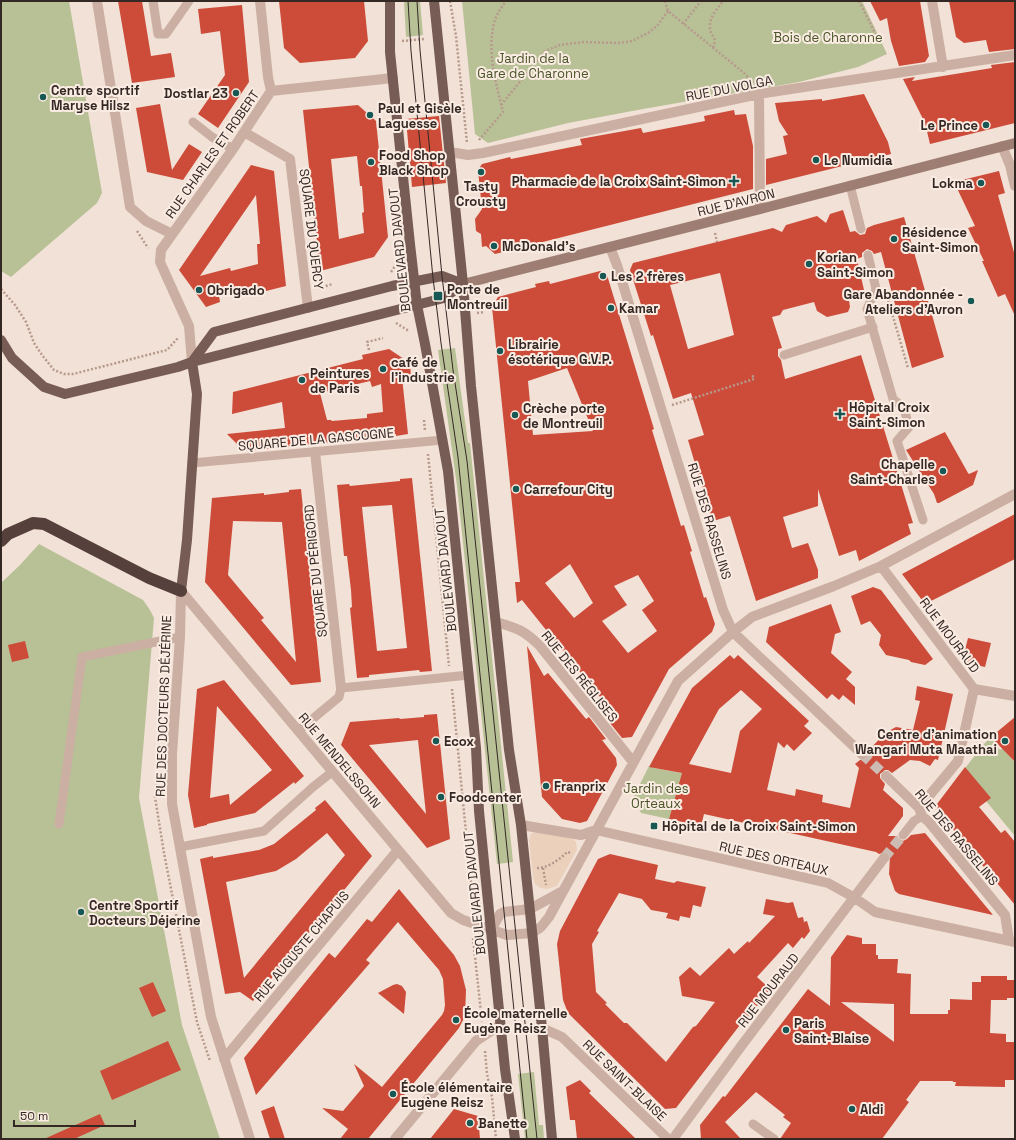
<svg xmlns="http://www.w3.org/2000/svg" width="1016" height="1140" viewBox="0 0 1016 1140" font-family="'Space Grotesk',sans-serif">
	<style>
		.green { fill: #b8c196 }
		.plaza { fill: #ebd1bc }
		.building { fill: #cd4b39; fill-rule: evenodd }
		.lines { fill: none; stroke-linecap: round; stroke-linejoin: round }
		.street-tunnel { stroke: #ccbcb3; stroke-width: 10; stroke-dasharray: 10 5; stroke-linecap: butt }
		.path { stroke: #b6998c; stroke-width: 2.5; stroke-dasharray: 2 2; stroke-linecap: butt }
		.lane { stroke: #caafa2; stroke-width: 9 }
		.street { stroke: #caafa2; stroke-width: 10 }
		.secondary { stroke: #9e7e73; stroke-width: 10 }
		.primary { stroke: #775c55; stroke-width: 10 }
		.highway { stroke: #56403b; stroke-width: 12 }
		.tram { stroke: #342825; stroke-width: 1 }
		.poi-dot { fill: #185854; stroke: #faece2; stroke-width: 1.5 }
		.labels { text-anchor: middle; stroke-width: 4; stroke-linejoin: round; paint-order: stroke }
		.park-label { font-size: 13px; fill: #495427; stroke: #faece2 }
		.street-label { font-size: 13px; fill: #342825; stroke: #faece2 }
		.poi-label { font-size: 13px; font-weight: bold; fill: #342825; stroke: #faece2; text-anchor: start }
	</style>
	<rect width="100%" height="100%" fill="#f2e1d6"/>
	<path class="green" d="M1,1h68l33,192 -5,10 -86,74 -10,-6z
		M404,1h16l3,34 -17,2z
		M462,1h400l25,53 -29,13 -59,15 -156,27 -75,14 -80,20 -13,-9z
		M455,348l13,95h2l43,419 -16,2 -40,-378 -19,-136z
		M39,544l104,56 7,10 4,8 -15,180 43,227 38,114h-219v-556l19,-18z
		M991,737l4,3 -2,2 7,8 3,-2 12,15v73l-53,-64 22,-28z
		M649,766l6,2 31,6 -10,20 -7,25 -28,-6 -7,-17z
		M534,1072l5,53h4l1,14h-19l-7,-65z"/>
	<path class="plaza" d="M551,831l22,8 3,3 1,8 -20,36 -10,3 -7,-1 -5,-4 -2,-7 -4,-37 2,-6 3,-2z"/>
	<path class="building" d="M118,1h24l9,55 20,-3 4,24 -43,6z
		M279,1h85l4,40 -13,17 -55,5 -16,-15z
		M870,1h50l9,55 -4,6 -26,4 -8,-25 -4,-23 -7,3z
		M949,1h66v48l-26,3 -3,-12 -22,3 -8,-6z
		M242,5l7,77 -31,46 -20,-14 27,-39 -5,-44 -19,3 -3,-25z
		M1015,62v61l-85,21 -5,-21 -22,-44 12,-2 -3,4 80,-13 -1,-3z
		M864,94l24,48 3,12 -125,31v-26l21,-5 -4,-18 5,-1 -9,-14 -4,-18 47,-4v2z
		M160,104l12,66 17,-26 13,8 -19,28 -36,-8 -11,-64z
		M358,105l18,16 12,116 -14,20 -54,14 -17,-161zM357,156l3,30h2l2,26 -2,1 2,20 -25,6 -8,-80z
		M734,110l1,5 11,-1 7,32v43l-258,65 -9,-8 -4,1 -1,-13 -5,-3 -1,-12 7,-10 -4,-39 4,-6 28,-7 1,2 71,-14 -2,-6 61,-11 2,5 62,-12 -1,-5z
		M439,116l7,67 -34,4 -6,-68z
		M251,165l23,6 12,115 -28,7 -2,-6 -37,9 1,6 -14,5 -27,-37zM256,195l4,49h-3l1,20 -27,7 -1,-3 -30,8z
		M999,171l6,22 -7,2 17,61v60l-10,-22 -7,3 -16,-36h2l-16,-33 7,-2 -21,-44z
		M843,210l7,22 5,-1 5,4 5,-1 2,-6 7,-3 30,-8 40,140 -32,11 -31,-116 -7,2 -2,-3 -5,-2 -5,4v4l-5,2 7,31 -16,4 2,13 -2,5 -21,5 -10,-6 -3,-9 -31,8 -3,5 -8,2 10,31 -4,1v7l3,4 4,19 76,-24 52,168 -5,1 3,10 -52,27 -3,-11 -17,6 -21,-67v17l-35,11 9,31 16,-5 10,27v8l-62,23 -26,-85 -17,5 -14,-44 -11,-37 16,-5 -13,-42 -18,6 -20,-64 -2,1 -21,-66 3,-7 140,-35 9,4 4,-7 31,-9 9,7 4,-9zM720,273l14,62 -46,14 -18,-64z
		M600,271l7,4 47,154 -2,1 29,96 3,-1 8,26 -2,1 14,46 2,-1 9,27 -3,8 -43,37 -37,68 -10,1 -24,-30 6,-6 -82,-102 -5,3 -2,-21h5l-28,-275 6,-10 38,-10 -1,-3 14,-3 1,3zM567,368l26,63 -60,4 -5,-54zM570,564l23,39 -19,15 -29,-35zM638,575l16,26 -12,9 15,21 -29,22 -26,-32 25,-16 -13,-19z
		M389,349l21,14 1,14h-9l6,57 -12,2v-2l-25,2v2l-127,13 -17,-17 58,-6 -3,-26 -50,12 1,-22 130,-33 -1,-4zM370,381l2,6 9,-3 2,28 -16,2v4l-35,3 -1,-1h-4l-7,-27z
		M945,432l23,41 1,1 9,-4 -5,15 -34,18h-2l-3,-9 -28,-44z
		M412,478l20,193 -12,1 -1,-2 -50,5v2l-12,1 -7,-70 2,-1 -1,-17 -4,-34h-3l-7,-71 12,-1 1,2 50,-5v-2zM392,505l15,143 -30,3 -15,-144z
		M301,489l20,193 -30,3 -86,-103 7,-84 52,-5v2l25,-3v-2zM233,521l49,1 14,140 -35,-42 3,-2 -36,-43z
		M1015,514v45l-90,45 -23,-30z
		M873,587l8,3 52,69 -8,6 -14,-3 -2,-2 -23,-5 -7,-10 2,-10 -11,-14 -9,4 -10,-29z
		M831,604l10,28 -6,2 -4,19 21,19 -6,7 9,8v18l-12,-10 -4,5 -7,-6 -5,5 -61,-57 3,-15z
		M968,638l23,5 -6,24 -23,-5z
		M25,641l4,17 -17,4 -4,-17z
		M527,646l17,30 4,-3 38,46 3,-2 17,22 -4,1 14,18 1,7 -30,56 -7,2 -18,-4 -20,-22z
		M730,655l4,4 4,-4 71,66 -5,5 8,7 -18,18 -7,-7 -3,4 -6,-6 -11,48 28,6 1,-7 27,6 -1,7 28,6 9,-40 -4,-4 5,-4h3l4,-2 1,-5 -2,-4 2,-2 2,2 15,-16 11,-6 17,3 7,-29 -5,-1 2,-14 36,8 -15,66 -3,-1 -5,7 -10,-5 -10,-1 -18,13 -4,-3h-3l-5,4v4l5,6 -2,6 20,18v8l-15,20h9l2,3 4,2 4,-2 4,-4 14,-2 68,82 -94,-21 -4,-3 -6,-17 1,-18 -5,-4 -6,2 -3,-2 -172,-38 -3,12 -32,-7 13,-46 -33,-6 43,-79zM741,690l21,19 -22,22 -9,42 -42,-9 30,-55z
		M224,680l80,96 -9,8 -1,-2 -39,31 -48,11v1l-13,3 -6,-33 9,-106zM217,706l55,64 -42,35 -1,-11 -19,4z
		M437,714l13,125 -23,9 -86,-103 9,-23 49,-4 1,1 24,-2v-2zM418,740l8,74 -57,-69z
		M1015,717v45l-24,-25z
		M965,767l26,31 -12,9 22,26 4,-3 10,12v63l-78,-95v-6z
		M325,800l47,56 -119,145 -13,-9 -15,2 -25,-135 13,-3v2l46,-8 15,-6 42,-34 -1,-2zM327,833l18,22 -101,123 -18,-96 50,-11 20,-12z
		M610,854l48,11 -3,14 19,4 3,-2 29,6 -5,20 -8,-2 -3,13 -10,-2 -1,5 -13,-3 2,-5 -17,-3 -9,-11 -23,-6 -22,38 2,1 -7,12 4,48 11,11 -2,1 19,19h3l39,39 27,-35 3,-1 19,-24 -33,-6 -3,-19 11,-10 10,9 29,-28 5,6 14,-13 1,2 26,-27 -12,-2 3,-15 22,4 5,-1 5,16 5,-1 1,5 3,-1 3,10 -6,8 -2,-2 -9,11 -5,-5 -31,34 13,12 -25,33 -2,-1 -67,87 -11,1 -97,-96 -5,-13 -6,-56 3,-13 38,-72z
		M399,889l55,66 6,11 6,24 -1,26 -6,12 -91,111h-28l8,-10 -26,-21 21,3 21,-25 -10,-22 28,23 60,-72 2,-4 1,-6 -2,-26 -4,-9 -41,-48 -32,38 4,3 -114,132 -12,-37 85,-105 6,5 32,-39 5,3z
		M847,935l15,3v6h14v11h2v4h20l-1,14 14,1 -1,40h38v-4h2v-11l22,1v-18h9v-6h26v4h8v18h-8v2h-16l-1,33 16,1v8h9v38h-10v7l-50,-1 1,-4h-3v-1h-33l-14,19 3,2 -5,7 -22,30h-102l11,-16 -8,-6 2,-2 -29,-23 -31,30 16,17h-40l-1,-14 23,-29 2,1 83,-108 22,17 1,-49zM841,1002l53,2v38z
		M153,982l13,29 -14,6 -13,-29z
		M397,984l5,2 4,6 -2,22 -26,-21 15,-8z
		M168,1041l13,29 -69,30 -12,-29z
		M580,1080l11,11 -2,2 47,46h-59l-2,-19h-5l-4,-33z
		M274,1106l11,33h-15l-9,-28z
		M454,1109l24,7 2,23h-50z
		M100,1114l5,11 -31,14h-30z"/>
	<g class="lines">
		<path class="street-tunnel" d="M862,754l24,22
			M884,858l19,-23"/>
		<path class="path" d="M450,1l6,35 11,107
			M665,1l3,10 76,62 9,10
			M859,1l17,34
			M683,24l18,-23
			M402,41l23,-2
			M713,48c5,-12 -3,-11 -3,-21 -1,-10 8,-19 13,-26
			M501,105l44,-54 15,-6 23,-3 36,1 13,-2 16,-8 9,-7 11,-15
			M479,140l24,-28c-7,-28 -16,-60 -9,-89 2,-8 7,-15 12,-22
			M137,231l11,17
			M715,233l2,9
			M391,272l8,-12
			M318,288l15,-4
			M1,289l14,16 11,17 8,21 8,12 12,15 10,4h9l94,-24 11,-12
			M887,296l21,72
			M477,313l7,-1
			M396,323l13,8
			M369,350l-2,-8 16,-4
			M672,405l82,-26 -2,-5
			M424,420l1,11
			M428,454l21,212
			M452,689l19,195 1,27
			M158,764l-3,33 9,56 33,169 13,39
			M537,868c11,0 22,-8 30,-16l4,1
			M543,868l3,17
			M473,938l9,84
			M485,1051l2,23 5,23 4,42"/>
		<path class="lane" d="M153,1l5,33h8l23,-33
			M193,122l19,15 21,12
			M850,185l11,44
			M868,255l8,34 -9,20 26,90 11,9 5,19 -12,14 26,79
			M784,355l89,-28
			M192,463l251,-23
			M298,731l41,-34 2,-9 128,-13
			M59,824l23,-167 98,-20
			M903,835l11,-14 8,-5
			M180,847l84,-16 49,-44 19,-15
			M753,1124l21,15"/>
		<path class="street" d="M97,1l33,206 16,14 26,13
			M260,1l8,76 3,14
			M932,1l11,66
			M759,94l1,115
			M244,132l46,27 18,149
			M1002,146l8,19 5,21
			M450,152l18,3 15,-2 276,-59 256,-39
			M610,247l7,18 106,345 10,22 129,122
			M192,362l-3,-36 -29,-64 1,-12 72,-101 38,-58 122,-13
			M315,452l26,236
			M881,566l93,123 -16,72 -39,47
			M181,591l270,322 12,7 44,15 25,-2 9,-6 8,-10 129,-236 55,-49 19,-15 82,-31 47,-20 134,-72
			M181,591l-1,46 -8,117v50l39,213 39,122
			M496,622c21,6 28,8 44,24l93,116
			M974,689l41,7
			M886,776l33,32 3,8 7,6 76,93 4,25
			M521,825l60,10 15,-5 232,53 27,15 20,14 140,30
			M491,930l9,-16 4,-2 26,-3 33,-18
			M542,1028l20,9 106,102
			M224,1059l174,-209
			M395,1139l81,-98 24,-16
			M673,1139l69,-94 142,-187"/>
		<path class="secondary" d="M463,284l305,-77 247,-64"/>
		<path class="primary" d="M390,1v51l20,192 7,61 8,39 23,127 28,277 3,63 6,61 20,197 10,70
			M434,1l29,283 8,102 38,364 12,75 21,203 10,111
			M1,340l11,18 32,29 21,7 113,-27 14,-5 244,-62 8,-2 19,-14
			M192,362l22,-30 178,-46 50,-10 21,8
			M181,591l6,-51 10,-146 -5,-32"/>
		<path class="highway" d="M1,541l7,-7 25,-11 11,1 105,54 32,13"/>
		<path class="tram" d="M408,1l3,50 22,227 8,65 17,114 69,682
			M417,1l3,49 22,226 11,94 14,91 70,678"/>
	</g>
	<g class="poi-dot">
		<circle cx="236" cy="93" r="4"/>
		<circle cx="43" cy="97" r="4"/>
		<circle cx="370" cy="115" r="4"/>
		<circle cx="986" cy="125" r="4"/>
		<circle cx="816" cy="160" r="4"/>
		<circle cx="371" cy="162" r="4"/>
		<circle cx="481" cy="172" r="4"/>
		<path d="M732 175h4v4h4v4h-4v4h-4v-4h-4v-4h4z"/>
		<circle cx="981" cy="183" r="4"/>
		<circle cx="894" cy="239" r="4"/>
		<circle cx="494" cy="246" r="4"/>
		<circle cx="809" cy="264" r="4"/>
		<circle cx="603" cy="276" r="4"/>
		<circle cx="199" cy="290" r="4"/>
		<rect x="433" y="291" width="10" height="10" rx="2"/>
		<circle cx="971" cy="301" r="4"/>
		<circle cx="611" cy="308" r="4"/>
		<circle cx="500" cy="351" r="4"/>
		<circle cx="383" cy="369" r="4"/>
		<circle cx="302" cy="380" r="4"/>
		<path d="M838 408h4v4h4v4h-4v4h-4v-4h-4v-4h4z"/>
		<circle cx="515" cy="415" r="4"/>
		<circle cx="943" cy="471" r="4"/>
		<circle cx="516" cy="489" r="4"/>
		<circle cx="436" cy="741" r="4"/>
		<circle cx="1005" cy="741" r="4"/>
		<circle cx="546" cy="786" r="4"/>
		<circle cx="441" cy="797" r="4"/>
		<rect x="650" y="822" width="8" height="8" rx="2"/>
		<circle cx="81" cy="912" r="4"/>
		<circle cx="456" cy="1020" r="4"/>
		<circle cx="786" cy="1030" r="4"/>
		<circle cx="393" cy="1094" r="4"/>
		<circle cx="852" cy="1109" r="4"/>
		<circle cx="470" cy="1123" r="4"/>
	</g>
	<g class="labels">
		<g class="park-label">
			<text x="828" y="42">Bois de Charonne</text>
			<text x="533" y="63">Jardin de la<tspan x="533" dy="15">Gare de Charonne</tspan></text>
			<text x="656" y="793">Jardin des<tspan x="656" dy="15">Orteaux</tspan></text>
		</g>
		<g class="street-label">
			<text transform="translate(729 88) rotate(-11)" y="5">RUE DU VOLGA</text>
			<text transform="translate(212 154) rotate(-55)" y="5">RUE CHARLES ET ROBERT</text>
			<text transform="translate(736 202) rotate(-14)" y="5">RUE D'AVRON</text>
			<text transform="translate(312 229) rotate(83)" y="5">SQUARE DU QUERCY</text>
			<text transform="translate(399 250) rotate(-96)" y="5">BOULEVARD DAVOUT</text>
			<text transform="translate(316 439) rotate(-5)" y="5">SQUARE DE LA GASCOGNE</text>
			<text transform="translate(710 521) rotate(73)" y="5">RUE DES RASSELINS</text>
			<text transform="translate(445 570) rotate(-96)" y="5">BOULEVARD DAVOUT</text>
			<text transform="translate(315 571) rotate(-96)" y="5">SQUARE DU PÉRIGORD</text>
			<text transform="translate(950 635) rotate(53)" y="5">RUE MOURAUD</text>
			<text transform="translate(580 676) rotate(51)" y="5">RUE DES RÉGLISES</text>
			<text transform="translate(163 706) rotate(-88)" y="5">RUE DES DOCTEURS DÉJÉRINE</text>
			<text transform="translate(340 760) rotate(50)" y="5">RUE MENDELSSOHN</text>
			<text transform="translate(957 837) rotate(50)" y="5">RUE DES RASSELINS</text>
			<text transform="translate(774 858) rotate(13)" y="5">RUE DES ORTEAUX</text>
			<text transform="translate(474 893) rotate(-96)" y="5">BOULEVARD DAVOUT</text>
			<text transform="translate(301 946) rotate(-50)" y="5">RUE AUGUSTE CHAPUIS</text>
			<text transform="translate(768 990) rotate(-52)" y="5">RUE MOURAUD</text>
			<text transform="translate(625 1080) rotate(44)" y="5">RUE SAINT-BLAISE</text>
		</g>
		<g class="poi-label">
			<text x="51" y="95">Centre sportif<tspan x="51" dy="15">Maryse Hilsz</tspan></text>
			<text x="228" y="98" text-anchor="end">Dostlar 23</text>
			<text x="378" y="113">Paul et Gisèle<tspan x="378" dy="15">Laguesse</tspan></text>
			<text x="978" y="130" text-anchor="end">Le Prince</text>
			<text x="379" y="160">Food Shop<tspan x="379" dy="15">Black Shop</tspan></text>
			<text x="824" y="165">Le Numidia</text>
			<text x="726" y="186" text-anchor="end">Pharmacie de la Croix Saint-Simon</text>
			<text x="973" y="188" text-anchor="end">Lokma</text>
			<text x="481" y="191" text-anchor="middle">Tasty<tspan x="481" dy="15">Crousty</tspan></text>
			<text x="902" y="237">Résidence<tspan x="902" dy="15">Saint-Simon</tspan></text>
			<text x="502" y="251">McDonald's</text>
			<text x="817" y="262">Korian<tspan x="817" dy="15">Saint-Simon</tspan></text>
			<text x="611" y="281">Les 2 frères</text>
			<text x="447" y="294">Porte de<tspan x="447" dy="15">Montreuil</tspan></text>
			<text x="207" y="295">Obrigado</text>
			<text x="963" y="299" text-anchor="end">Gare Abandonnée -<tspan x="963" dy="15">Ateliers d’Avron</tspan></text>
			<text x="619" y="313">Kamar</text>
			<text x="508" y="349">Librairie<tspan x="508" dy="15">ésotérique G.V.P.</tspan></text>
			<text x="391" y="367">café de<tspan x="391" dy="15">l'industrie</tspan></text>
			<text x="310" y="378">Peintures<tspan x="310" dy="15">de Paris</tspan></text>
			<text x="849" y="412">Hôpital Croix<tspan x="849" dy="15">Saint-Simon</tspan></text>
			<text x="523" y="413">Crèche porte<tspan x="523" dy="15">de Montreuil</tspan></text>
			<text x="935" y="469" text-anchor="end">Chapelle<tspan x="935" dy="15">Saint-Charles</tspan></text>
			<text x="524" y="494">Carrefour City</text>
			<text x="997" y="739" text-anchor="end">Centre d’animation<tspan x="997" dy="15">Wangari Muta Maathai</tspan></text>
			<text x="444" y="746">Ecox</text>
			<text x="554" y="791">Franprix</text>
			<text x="449" y="802">Foodcenter</text>
			<text x="662" y="831">Hôpital de la Croix Saint-Simon</text>
			<text x="89" y="910">Centre Sportif<tspan x="89" dy="15">Docteurs Déjerine</tspan></text>
			<text x="464" y="1018">École maternelle<tspan x="464" dy="15">Eugène Reisz</tspan></text>
			<text x="794" y="1028">Paris<tspan x="794" dy="15">Saint-Blaise</tspan></text>
			<text x="401" y="1092">École élémentaire<tspan x="401" dy="15">Eugène Reisz</tspan></text>
			<text x="860" y="1114">Aldi</text>
			<text x="478" y="1128">Banette</text>
		</g>
	</g>
	<rect width="1016" height="1140" fill="none" stroke="#342825" stroke-width="4"/>
	<path d="M14 1120v6h121v-6" fill="none" stroke="#342825" stroke-width="2"/>
	<text x="20" y="1120" font-size="12" fill="#342825" stroke="#faece2" stroke-width="3" paint-order="stroke">50 m</text>
</svg>
